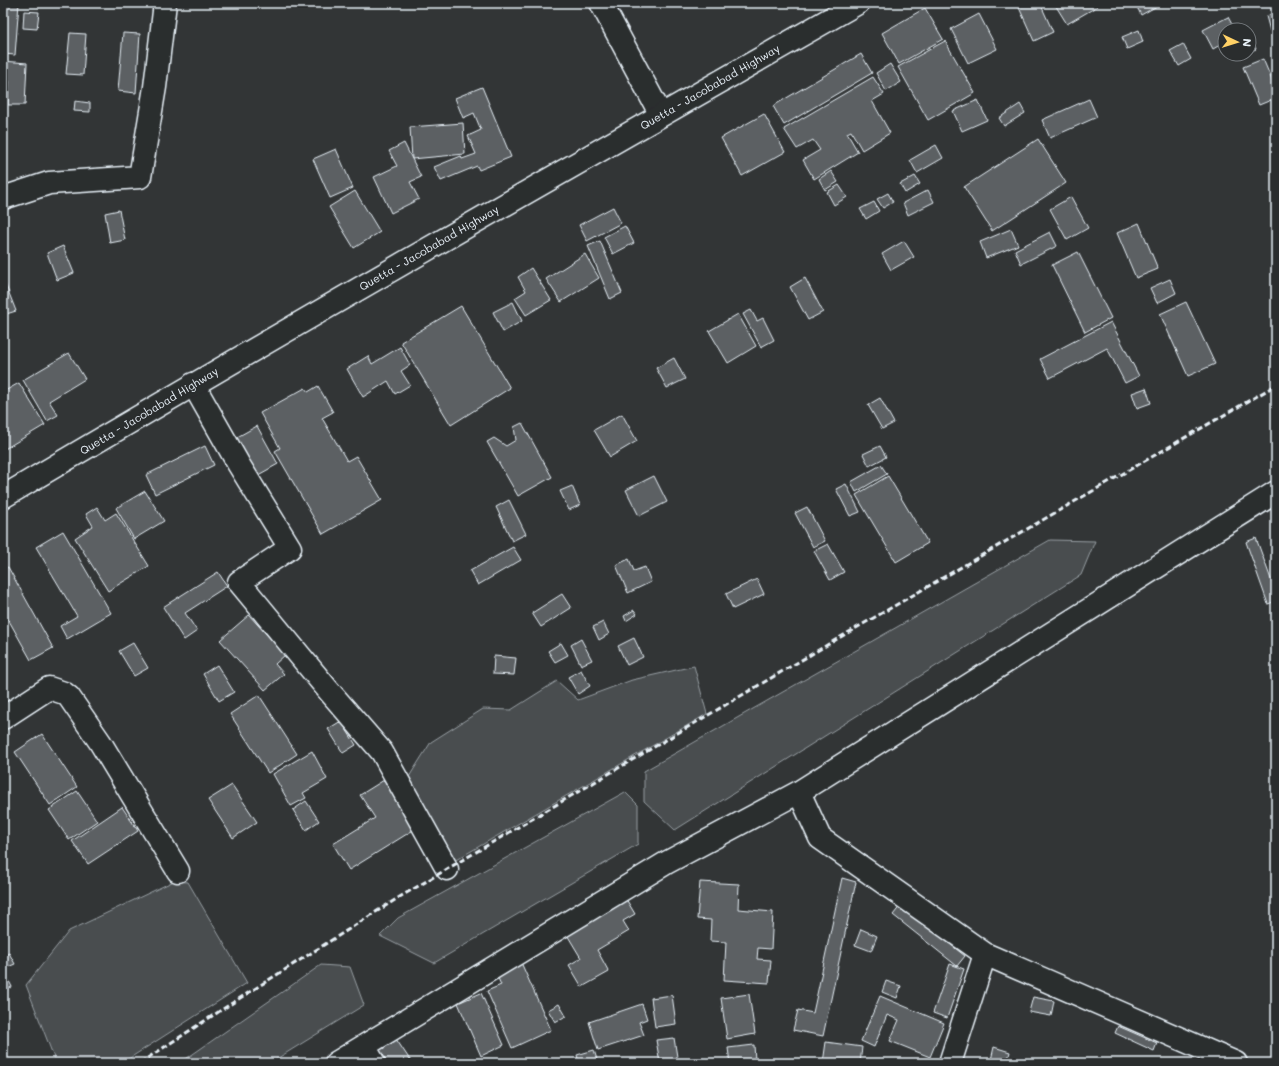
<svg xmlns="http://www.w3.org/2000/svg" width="1279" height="1066" viewBox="0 0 1279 1066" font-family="Mali,sans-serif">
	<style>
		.green { fill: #494d4f; stroke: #989fa4 }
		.building { fill: #5c6063; stroke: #e8f1f8 }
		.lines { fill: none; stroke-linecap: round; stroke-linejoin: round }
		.minor-casing { stroke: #e8f1f8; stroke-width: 25 }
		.highway-casing { stroke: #e8f1f8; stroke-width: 25 }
		.minor { stroke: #2a2d2e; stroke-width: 22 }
		.highway { stroke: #2a2d2e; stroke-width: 22 }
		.rail { stroke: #e8f1f8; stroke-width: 3; stroke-dasharray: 6 3; stroke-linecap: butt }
		.labels { text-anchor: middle; stroke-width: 3.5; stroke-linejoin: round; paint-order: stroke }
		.street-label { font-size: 11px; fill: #e8f1f8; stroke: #2a2d2e }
	</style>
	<rect width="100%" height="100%" fill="#323536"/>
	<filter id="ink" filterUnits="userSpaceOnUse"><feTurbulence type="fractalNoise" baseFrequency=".025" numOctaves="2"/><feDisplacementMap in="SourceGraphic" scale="8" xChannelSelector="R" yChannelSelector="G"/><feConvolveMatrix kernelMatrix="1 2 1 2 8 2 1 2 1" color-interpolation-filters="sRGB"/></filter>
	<g filter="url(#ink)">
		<path class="green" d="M1050,540l45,1 -14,34 -406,255 -31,-29v-30z
			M694,666l13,48 -253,147 -47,-81 24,-38 52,-33 28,1 46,-29 21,19 54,-20z
			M625,792l13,13v39l-204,119 -54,-27 18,-18z
			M174,881l14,1 59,101 -125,80h-66l-30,-78 43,-54z
			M321,965l29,2 14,38 -94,58h-90z"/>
		<path class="building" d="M3,3h16l-4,52 -12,-1z
			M1017,3h23l13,29 -19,9z
			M1054,3h42l2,3 -31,18z
			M1135,3h20l2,3 -16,9z
			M925,8l18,31 -44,25 -17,-31z
			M24,11l15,1 -2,17 -14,-1z
			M1276,13v17l-6,1 -4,-15z
			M979,14l18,35 -29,14 -17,-34z
			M1228,17l7,13h-10v12l-12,7 -10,-19z
			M1139,30l4,12 -16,7 -5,-12z
			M70,33l16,1 -3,41 -17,-1z
			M123,33l17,1 -4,59 -18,-2z
			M945,41l30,52 -47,27 -30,-53z
			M1253,42l3,7 -7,3v-8z
			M1183,44l8,15 -12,7 -9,-15z
			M861,54l11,19 -88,52 -11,-19z
			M1234,54h10l-9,4z
			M1263,59l13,31v8l-17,7 -16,-38z
			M3,61l24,2 -2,42h-17l1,-24h-6z
			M890,64l11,18 -15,9 -10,-18z
			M873,77l11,17 -12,7 18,32 -28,17 -11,-19 -4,2 11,19 -44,27 -11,-19 17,-10 -7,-10 -16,9 -13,-20z
			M482,87l29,70 -32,13 -2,-4 -36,15 -7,-14 27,-11 1,3 14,-5 -8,-18 13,-6 -7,-17 -11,5 -8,-20z
			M1089,99l8,18 -47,21 -8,-18z
			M978,100l9,20 -25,11 -9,-20z
			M75,101l15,2v9l-16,-1z
			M1020,104l5,9 -21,13 -5,-8z
			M764,114l21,38 -43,24 -21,-38z
			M463,123l2,31 -53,5 -2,-32z
			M1038,139l28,44 -74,48 -28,-44z
			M404,143l17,34 -11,5 9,17 -28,14 -17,-36 23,-11 -8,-15z
			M936,145l7,13 -26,15 -7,-13z
			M336,149l17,39 -23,10 -17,-39z
			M831,171l7,11 -13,8 -6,-11z
			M915,176l5,8 -15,9 -5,-9z
			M839,185l8,12 -13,8 -7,-13z
			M928,190l6,12 -26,13 -5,-12z
			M355,191l25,41 -26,16 -25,-41z
			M888,193l5,9 -10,6 -6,-9z
			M1071,197l17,31 -21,12 -17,-31z
			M874,202l5,9 -13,8 -6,-10z
			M613,207l8,16 -34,18 -8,-16z
			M119,210l6,30 -15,3 -5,-30z
			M1139,223l19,46 -22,9 -19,-45z
			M625,226l9,17 -21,11 -9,-17z
			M1011,229l7,16 -32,13 -6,-16z
			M1050,232l7,14 -36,18 -6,-14z
			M600,241l22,52 -12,6 -22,-53z
			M904,241l10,16 -23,13 -9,-16z
			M63,246l11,27 -17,7 -10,-27z
			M1078,252l33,66 -26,14 -33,-67z
			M585,254l14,24 -38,24 -15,-23z
			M531,268l20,32 -25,15 -11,-17 11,-7 -8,-14z
			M3,278l13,33 -13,4z
			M805,278l18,34 -15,8 -18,-33z
			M1170,279l6,14 -19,10 -7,-15z
			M513,302l9,19 -19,11 -10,-20z
			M1186,302l29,62 -27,12 -28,-62z
			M461,306l49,82 -59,37 -50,-83z
			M751,310l6,11 6,-3 11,22 -13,7 -18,-33z
			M738,314l18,32 -28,17 -19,-32z
			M1111,322l28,54 -14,7 -18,-35 -57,30 -10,-19z
			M400,347l10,18 -9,6 9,14 -15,9 -7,-13 -25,16 -16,-28 21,-13 4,8z
			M69,353l16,26 -36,22 9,14 -11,6 -24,-41z
			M674,358l11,21 -18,9 -11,-20z
			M19,383l26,42 -42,25v-58z
			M318,386l15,26 -11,6 25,43 9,-5 26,44 -59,34 -48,-83 5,-3 -20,-35 45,-25 3,4z
			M1146,388l5,15 -14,5 -5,-15z
			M880,398l14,25 -12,6 -14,-24z
			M622,414l15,27 -27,16 -16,-27z
			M522,423l30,54 -34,19 -31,-54 7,-4 12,8 10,-6 -2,-13z
			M257,426l21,38 -27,15 -21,-38z
			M205,446l9,19 -59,29 -9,-19z
			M880,446l6,11 -17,9 -6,-12z
			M881,465l6,9 -31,18 -5,-10z
			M654,476l13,26 -28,14 -13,-26z
			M888,476l40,67 -32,19 -40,-67z
			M846,484l14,28 -10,4 -14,-27z
			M572,486l8,19 -11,5 -9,-19z
			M145,491l19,30 -30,18 -18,-31z
			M509,500l17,34 -14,7 -16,-34z
			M97,507l8,13 11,-7 33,53 -41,25 -33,-53 18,-12 -7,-12z
			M807,507l18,34 -12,6 -18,-34z
			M63,531l48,82 -44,26 -7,-13 17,-10 -41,-69z
			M1256,538l20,55v8l-8,3 -22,-62z
			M828,544l16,28 -14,8 -16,-29z
			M513,547l8,13 -43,25 -8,-14z
			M629,559l5,12 11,-4 6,15 -23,11 -12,-28z
			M8,567l45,81 -22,12 -28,-50v-41z
			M218,572l9,14 -42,27 12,18 -13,9 -21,-33z
			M757,579l7,15 -31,15 -7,-15z
			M562,594l9,14 -30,19 -9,-14z
			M634,610l3,4 -11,7 -2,-5z
			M249,615l36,40 -10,9 9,10 -19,16 -45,-50z
			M603,622l6,12 -10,6 -6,-13z
			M634,638l9,19 -16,8 -9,-19z
			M581,639l11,21 -11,5 -10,-20z
			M133,643l15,25 -14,8 -15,-25z
			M561,643l7,12 -13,7 -7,-11z
			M494,656l22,2 -2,17 -21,-1z
			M217,665l17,27 -15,9 -16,-27z
			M581,670l9,16 -12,8 -10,-17z
			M259,695l38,59 -29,19 -38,-59z
			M341,721l15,24 -13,8 -15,-24z
			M42,734l35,53 -27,18 -35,-53z
			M312,751l15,28 -24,14 3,5 -15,8 -18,-32z
			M384,780l31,49 -66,41 -16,-26 42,-26 -15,-23z
			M232,785l25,37 -24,16 -25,-38z
			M77,791l20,30 -28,19 -20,-30z
			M306,801l13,20 -13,9 -13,-20z
			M122,807l16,24 -50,33 -16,-23z
			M842,878l14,4 -33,154 -30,-6 5,-20 15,3z
			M700,882l39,2 -1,25 35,3 -2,37 -13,-1 -1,11 14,1 -2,23 -45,-3 2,-38 -16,-1 1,-21 -14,-1z
			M626,899l9,15 -12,7 6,10 -32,19 12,22 -27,15 -13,-22 12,-7 -15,-25z
			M901,905l64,51 -8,10 -64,-51z
			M861,929l16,7 -6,15 -16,-6z
			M9,953l6,11 -12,5 9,18 -9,4v-35z
			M519,958l32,72 -39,18 -25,-57 14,-6 -7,-16z
			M950,964l14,5 -17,49 -14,-5z
			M886,981l15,5 -4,12 -15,-6z
			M481,993l23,52 -23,11 -23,-53z
			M749,994l6,40 -28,5 -6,-41z
			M672,995l4,29 -21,3 -4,-29z
			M880,996l64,27 -14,34 -40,-16 9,-21 -12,-5 -13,32 -13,-6z
			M1033,997l21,4 -3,15 -22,-4z
			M559,1004l7,12 -11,6 -7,-12z
			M642,1004l5,15 -8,3 5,13 -46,15 -9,-28z
			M1118,1026l39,17 -3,8 -39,-18z
			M674,1038l4,25h-18l-4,-23z
			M396,1039l16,24h-35l-5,-7z
			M826,1042l36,5 -2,16h-37z
			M754,1045l1,16 13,-1 1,3h-39l-2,-15z
			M994,1047l16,5 -3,11 -16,-3z
			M594,1050l4,13h-19l-2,-8z"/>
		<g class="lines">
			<g class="minor-casing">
				<path id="minor" d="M601,3l60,112
					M3,198l46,-15 91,-6 15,-90 10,-84
					M193,384l46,81 51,83 -51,34 90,109 53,61 65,117
					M3,718l46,-30 15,5 5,4 31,45 78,129
					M799,792l21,46 165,116 251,109
					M364,1046l10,17
					M336,1063l330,-200 133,-71 477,-300
					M950,1063l35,-109"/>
			</g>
			<g class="highway-casing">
				<path id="highway" d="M3,497c283,-168 569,-331 855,-494"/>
			</g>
			<use href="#minor" class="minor"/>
			<use href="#highway" class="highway"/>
			<path class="rail" d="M140,1063l86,-56 172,-109 446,-263 432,-250"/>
		</g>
	</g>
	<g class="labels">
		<g class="street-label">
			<text transform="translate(710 87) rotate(-30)" y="4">Quetta - Jacobabad Highway</text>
			<text transform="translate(429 248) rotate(-30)" y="4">Quetta - Jacobabad Highway</text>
			<text transform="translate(149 411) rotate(-31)" y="4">Quetta - Jacobabad Highway</text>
		</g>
	</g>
	<rect width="1279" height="1066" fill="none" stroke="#2a2d2e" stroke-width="16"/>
	<rect x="8" y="8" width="1263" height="1050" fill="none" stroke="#e8f1f8" stroke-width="1.5" filter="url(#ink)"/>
	<g transform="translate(1237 42) rotate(94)"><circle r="19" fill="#2a2d2e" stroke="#767b7f"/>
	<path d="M0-3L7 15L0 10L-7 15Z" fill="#ffd166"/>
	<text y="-6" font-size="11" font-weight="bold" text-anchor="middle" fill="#e8f1f8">N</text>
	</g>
</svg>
